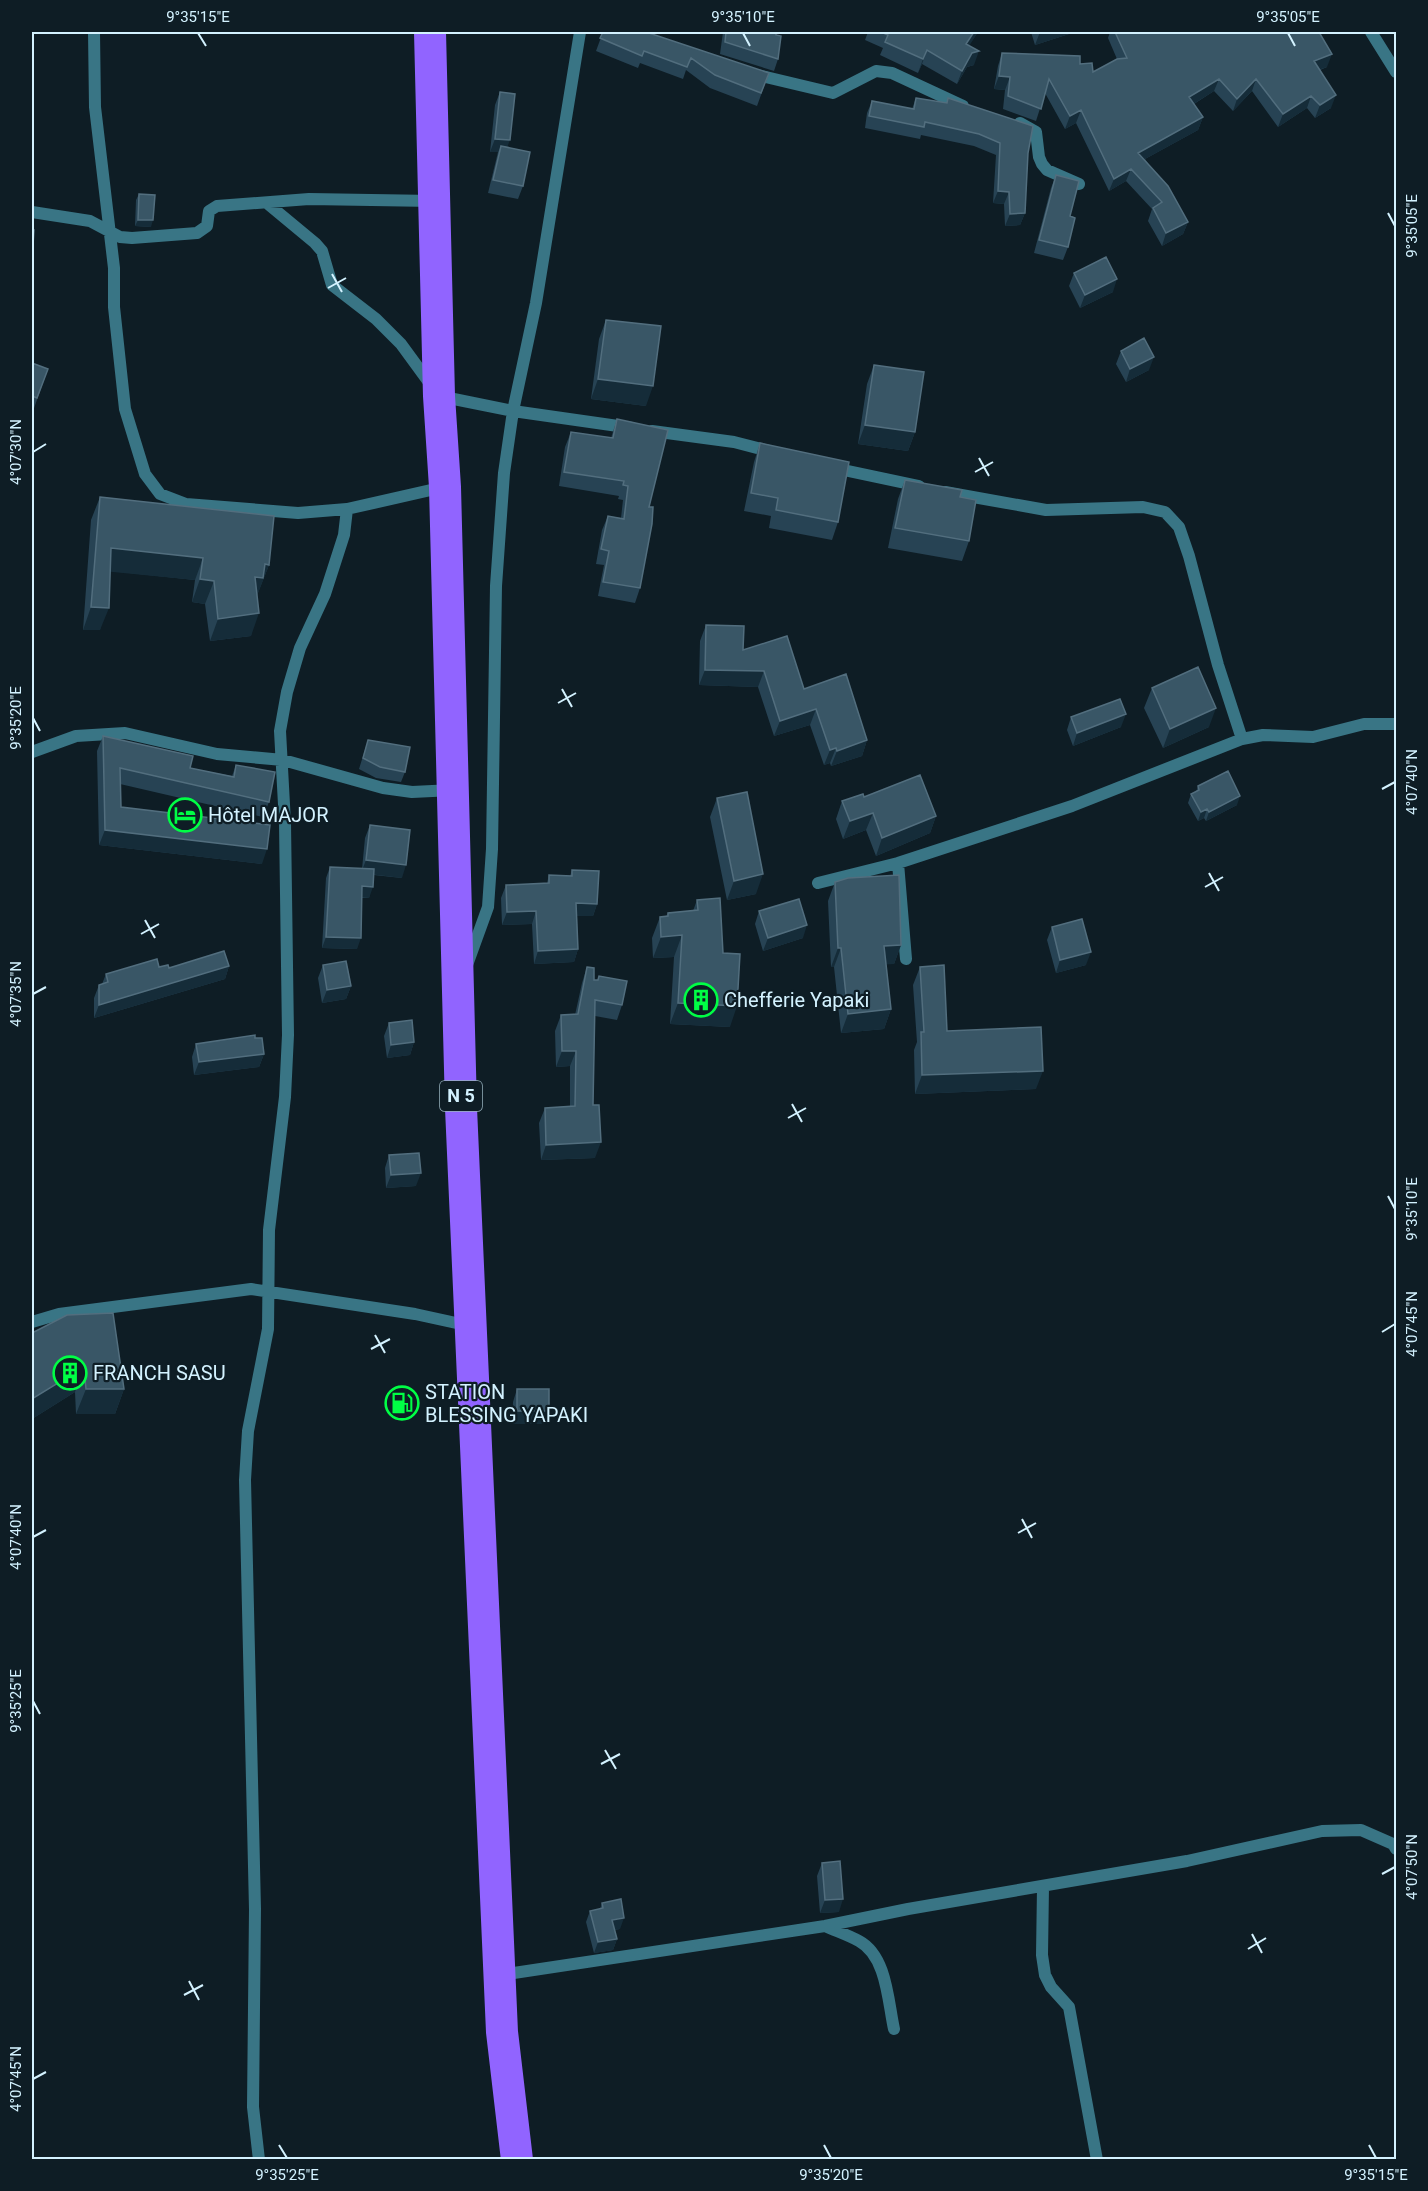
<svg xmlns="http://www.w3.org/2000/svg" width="1428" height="2191" viewBox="0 0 1428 2191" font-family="Roboto,sans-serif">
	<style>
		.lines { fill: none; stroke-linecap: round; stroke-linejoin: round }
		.minor { stroke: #397585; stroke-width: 12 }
		.trunk { stroke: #9164ff; stroke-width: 32 }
		.wall { fill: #274354 }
		.shaded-wall { fill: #152c39 }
		.building { fill: #395666; stroke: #526e7e; stroke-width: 1.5 }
		.ticks { fill: none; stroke: #d3f2ff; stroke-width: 2 }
		.labels { text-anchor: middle; stroke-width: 4.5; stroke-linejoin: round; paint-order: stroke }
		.shield { fill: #0e1d25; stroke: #98b2be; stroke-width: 1.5 }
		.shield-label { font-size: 18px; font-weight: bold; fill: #d3f2ff }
		.poi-label { font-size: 20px; fill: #d3f2ff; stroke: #0e1d25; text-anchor: start }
		.neatline { fill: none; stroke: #d3f2ff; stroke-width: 2 }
		.ticks-label { font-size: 15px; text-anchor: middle; fill: #d3f2ff }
	</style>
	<rect width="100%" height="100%" fill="#0e1d25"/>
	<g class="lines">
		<path class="minor" d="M94,32l1,75 19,161v39l11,102 20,65 15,20 26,10 112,9 49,-4 97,-22
			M1371,32l25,40
			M753,74l80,19 43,-22 16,2 71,33
			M1020,123l16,9 3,25 3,7 5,6 32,14
			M268,204l47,39 7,8 10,34 44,34 25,25 38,52 74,15 119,17
			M32,212l58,9 30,16 12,1 65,-5 10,-7 2,-15 8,-5 92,-7 125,2
			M652,431l82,11 39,10
			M834,468l85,18
			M945,492l101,18 97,-3 22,5 14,15 10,29 29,109 24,74
			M32,752l44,-16 49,-3 92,21 66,6 100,28 29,4 41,-2
			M898,863l8,96
			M818,883l80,-20 174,-57 170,-67 21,-4 50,2 51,-13h32
			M467,965l21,-58 4,-58 4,-263 8,-113 9,-62 23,-108 44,-271
			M32,1322l27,-8 192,-25 164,25 55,12
			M1043,1887l-1,68 3,20 6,12 18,20 28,153
			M825,1926c11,5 23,9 34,15 28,15 29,61 35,88
			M501,1975l324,-49 83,-17 279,-48 135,-30 39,-1 32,14 3,5
			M259,2160l-6,-53 2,-198 -10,-429 3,-49 20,-102 1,-99 16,-133 3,-62 -3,-212 -5,-92 7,-39 13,-44 25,-54 19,-59 3,-26"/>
		<path class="trunk" d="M430,32l9,364 6,91 16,621 41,924 15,128"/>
	</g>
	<path class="wall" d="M603,32l166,41 -12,33 -47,-18 -24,-18 -3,9 -43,-16 -2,5 -42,-17z
		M723,32h53l2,27 -4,12 -54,-17z
		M868,32h110l-9,13 5,20 -7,2 -10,17 -35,-20 -4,9 -38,-18 3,-7 -18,-8z
		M1031,32h39l-1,2 -34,11z
		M1110,32h209l8,35 -7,3 11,38 -16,10 -8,-10 -29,19 -26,-36 -19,20 -19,-20 -20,13 9,13 -5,13 -53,29 43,63 -5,12 -21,12 -14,-25 4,-12 -26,-28 -17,10 -33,-68 -11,6 -20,-36 -9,28 -33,-12 2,-19 -11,-1 4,-23 4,-13 78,11 13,8 24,-13 -9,-21z
		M500,92l7,55 16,39 -5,13 -30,-6 10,-41h-8l5,-47z
		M916,98l112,55 -3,60 -5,12 -15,1 -1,-22 -11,-1 3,-48 -22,-9 -53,-11 -1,4 -55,-11 2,-15 5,-12 40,8z
		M1056,175l14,41 -2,31 -5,13 -29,-7 17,-65z
		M139,194l12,33 -16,-1 1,-26z
		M1074,273l39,19 -33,16 -11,-22z
		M606,320l40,86 -55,-7 8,-60z
		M1121,351l28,19 -23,12 -10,-18z
		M32,363l16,6 -15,42h-1z
		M874,365l41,67 -7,19 -50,-7 9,-60z
		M617,419l32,88 -9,81 -5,15 -37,-7 6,-31 -8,-1 6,-34 6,-14 13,2 2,-18 -5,-1 1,-3 -60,-10 6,-39 6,-15 40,6z
		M760,443l78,79 -6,18 -63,-12 2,-12 -27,-5 10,-49z
		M905,480l55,17 9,44 -7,20 -74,-13 10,-49z
		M100,497l169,68 -12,30 -6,41 -41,5 -5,-37 -13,-2 3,-22 -85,-9 -10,59h-17l8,-110z
		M706,625l98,64 63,51 -5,16 -31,10 -1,-3 -6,2 -14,-40 -36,11 -16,-49 -59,-2 1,-44z
		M1152,688l57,39 -46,21 -19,-40z
		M1071,717l50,10 -48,19 -6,-16z
		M103,736l87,32 42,8 4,-11 33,37 -6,15 -143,-33 1,23 141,57 -163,-19 -2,-94z
		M368,740l37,32 -4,10 -25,-4 -17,-9z
		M1198,786l39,19 -31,16 -2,-3 -6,3 -10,-18 3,-9 5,-2z
		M864,797l72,19 -6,17 -54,23 -10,-26 -23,9 -7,-20 6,-18z
		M717,798l39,96 -29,6 -17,-83z
		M370,825l32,53 -28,-3 -5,23h-7l-5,51 -35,-1 4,-70 4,-11 32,2 3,-31z
		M572,870l25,34 -4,12h-16l1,33 -4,13 -40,2 -2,-40 -30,1 -1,-27 5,-13 41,-2 2,-8 21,1z
		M835,882l66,63 -7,19h-8l5,45 -7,20 -43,4 -7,-66h-3l-3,-66z
		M697,900l26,53 7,74 -60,-3 4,-67 -21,1 -1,-20 8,-21 6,-1 2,-3 25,-2z
		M759,911l44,27 -40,13 -8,-27z
		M1052,927l34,38 -30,8 -9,-33z
		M323,965l28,21 -5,13 -24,4 -4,-25z
		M229,966l-4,13 -131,39v-20l5,-13 3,-1 4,-10 53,-7z
		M587,967l7,13h4l1,-4 23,29 -5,15 -22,-4 -2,89 2,53 -54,2 -2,-37 6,-15 25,-2v-40l-14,1 -1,-36 6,-16h14l7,-32z
		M920,967l27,64 89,58 -121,5 -1,-44 3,-8 -4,-57z
		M389,1023l25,19 -4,13 -23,3 -3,-22z
		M255,1038l9,16 -5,13 -65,8 -2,-18 4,-13z
		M389,1155l27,31 -30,2 -1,-20z
		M32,1333l92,56 -9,25h-39l-1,-22 -43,27z
		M517,1389l32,22 -5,13h-32l1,-22z
		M822,1863l17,49 -19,1 -3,-37z
		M602,1903l18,26 -6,1 3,9 -4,11 -19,3 -8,-31 4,-11 10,-2z"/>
	<path class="shaded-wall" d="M974,32h4l-16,25 4,-13z
		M1040,32h30l-1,2 -34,11z
		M927,50l-5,14 -4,9 5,-14z
		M979,51l-5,14 -7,2 -10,17 5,-13 10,-18z
		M1332,54l-5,13 -18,6 5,-12z
		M999,76l11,1 -5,13 -11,-1z
		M1219,79l-5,12 -30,19 5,-13z
		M1256,79l-4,12 -19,20 4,-12z
		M1336,95l-5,13 -16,10 5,-13z
		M1311,96l-4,12 -29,19 5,-13z
		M1081,110l-5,13 -11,6 5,-13z
		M1203,117l-5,13 -64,35 4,-12z
		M495,139l15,1 -5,13 -4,-7 -3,6h-8z
		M1131,169l-5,12 -17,10 5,-12z
		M998,191l11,1 -5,12 -11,-1z
		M1025,213l-5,12 -15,1 5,-12z
		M138,220h15l-2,7 -16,-1z
		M1188,222l-5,12 -21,12 4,-13z
		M1117,279l-4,13 -33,16 5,-13z
		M1154,357l-5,13 -23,12 4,-13z
		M598,379l55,7 -7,20 -55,-7z
		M865,425l50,7 -7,19 -50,-7z
		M111,548l92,10 -8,22 -92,-9z
		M265,564l4,1 -14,36v-24z
		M200,579l14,2 -9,23 -13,-2z
		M91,607l18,1 -9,22h-17z
		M259,613l-8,23 -41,5 8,-22z
		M705,670l59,1 -6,16 -59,-2z
		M1216,708l-7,19 -46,21 7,-19z
		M816,709l-6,16 -36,11 6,-15z
		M1126,714l-5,13 -48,19 4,-13z
		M867,740l-5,16 -31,10 6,-15z
		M836,748l-6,15 -6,2 6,-15z
		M1240,796l-3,9 -31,16 3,-9z
		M1207,809l-3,9 -6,3 3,-9z
		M873,813l-7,17 -23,9 7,-18z
		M936,816l-6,17 -54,23 6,-18z
		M105,830l162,19 -5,15 -163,-19z
		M366,860l40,5 -4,13 -41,-5z
		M763,874l-7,20 -29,6 7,-19z
		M362,886l11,1 -4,11 -11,-1z
		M576,903l21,1 -4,12h-22z
		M536,911l-4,13 -30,1 5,-13z
		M807,925l-4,13 -40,13 5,-13z
		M682,935l-8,22 -21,1 8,-21z
		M326,937l35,1 -4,11 -35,-1z
		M901,945l-7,19 -17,1 7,-19z
		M838,948h3l-7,19h-3z
		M578,949l-4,13 -40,2 4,-13z
		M1091,952l-5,13 -30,8 4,-13z
		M229,966l-4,13 -131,39 5,-13z
		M351,986l-5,13 -24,4 5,-13z
		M678,1003l59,3 -7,21 -60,-3z
		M891,1009l-7,20 -43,4 7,-19z
		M414,1042l-4,13 -23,3 4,-13z
		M562,1051h14l-6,15 -14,1z
		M264,1054l-5,13 -65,8 5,-13z
		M1043,1071l-7,18 -121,5 7,-19z
		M601,1142l-6,16 -54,2 5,-15z
		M421,1173l-5,13 -30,2 5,-13z
		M84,1367l-9,25 -43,27v-20z
		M86,1389h38l-9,25h-39z
		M517,1411h32l-5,13h-32z
		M843,1899l-4,13 -19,1 5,-13z
		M624,1918l-4,11 -12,2 4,-11z
		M617,1939l-4,11 -19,3 4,-11z"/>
	<path class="building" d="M603,32h43l123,41 -8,20 -46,-18 -24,-17 -4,9 -43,-16 -2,5 -42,-18z
		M726,32h50v3l5,1 -3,23 -53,-17z
		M881,32h93l-8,12 13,7 -7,2 -10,18 -35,-21 -4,9 -38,-17 3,-7z
		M1115,32h204l13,22 -18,7 22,34 -16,10 -9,-9 -28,18 -27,-35 -19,20 -18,-20 -30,18 14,20 -65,36 30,33 20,36 -22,11 -13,-25 9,-6 -31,-33 -17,10 -33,-69 -11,6 -21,-37 -8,30 -33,-13 2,-19 -11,-1 3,-23 78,3v8l12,-1 1,9 24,-13 10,-1z
		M500,92l15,2 -5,46 -15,-1z
		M916,98l31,5 1,-5 85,28 -5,27 -3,60 -15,1 -1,-22 -11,-1 2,-48 -21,-9 -54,-12 -1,5 -55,-11 3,-15 42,8z
		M501,146l29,6 -7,34 -30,-6z
		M1056,175l23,6 -9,35 5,2 -7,29 -29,-7z
		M139,194l16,1 -2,25h-15z
		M32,230h2l-2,30z
		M1106,257l11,22 -32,16 -11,-22z
		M606,320l55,6 -8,60 -55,-7z
		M1144,338l10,19 -24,12 -9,-18z
		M32,363l16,6 -11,29 -5,-2z
		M874,365l50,7 -9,60 -50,-7z
		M617,419l51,11 -19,77h4l-1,17 -12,64 -37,-6 6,-31 -8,-2 7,-33 16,3 4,-33 -5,-1 1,-4 -60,-9 7,-40 42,6z
		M760,443l89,19 -11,60 -62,-12 2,-12 -27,-5z
		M905,480l57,10 -2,7 16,3 -7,41 -74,-13z
		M100,497l174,19 -5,49 -4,-1 -2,14 -8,-1 4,36 -41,6 -4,-38 -14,-2 3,-21 -92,-10 -2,60 -18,-1z
		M706,625l38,1 -1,24 44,-14 17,53 42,-15 21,66 -30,11 -1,-3 -6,2 -14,-41 -36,12 -16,-50 -59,-1z
		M1198,667l18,41 -46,21 -18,-41z
		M1120,699l6,15 -49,19 -6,-16z
		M103,736l90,20 -3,12 44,9 2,-12 39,7 -6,30 -149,-34 1,39 149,18 -3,24 -162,-19z
		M368,740l42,7 -5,25 -25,-5 -17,-9z
		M1228,771l12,25 -31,16 -2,-3 -6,3 -10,-18 8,-4 -1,-4z
		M920,775l16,41 -54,22 -9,-25 -23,8 -8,-20 21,-7 1,3z
		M747,792l16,82 -29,7 -17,-83z
		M370,825l40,5 -4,35 -40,-5z
		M330,867l44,2 -1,18 -11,-1 -1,52 -35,-1z
		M572,870l27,1 -2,33 -21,-1 2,46 -40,2 -2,-40 -29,1 -1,-27 43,-2v-8l23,1z
		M899,875l2,70 -17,1 7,63 -43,5 -7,-66h-3l-3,-66 13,-4z
		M720,898l3,55 17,1 -3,52 -59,-3 4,-68 -21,2 -1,-20 8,-1v-3l30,-3 -1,-10z
		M799,899l8,26 -39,13 -9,-27z
		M1082,919l9,33 -31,8 -8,-33z
		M224,951l5,15 -130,39v-20l9,-3 -2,-8 51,-15 2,8 9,-2 1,3z
		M346,961l5,25 -24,4 -4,-25z
		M944,965l3,66 94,-4 2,44 -121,4 -1,-43h3l-4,-65z
		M587,967l7,1v12h4l1,-4 28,5 -5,24 -27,-5 -2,105h6l2,37 -55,3 -1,-37 30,-2 1,-55h-14l-1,-36 17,-1z
		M412,1020l2,22 -23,3 -2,-22z
		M255,1035v3h7l2,16 -65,8 -3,-18z
		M419,1153l2,20 -30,2 -2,-20z
		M113,1313l11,76h-38l-2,-22 -52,32v-66l35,-18z
		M517,1389h32v22h-32z
		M840,1861l3,38 -18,1 -3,-37z
		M621,1899l3,19 -12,2 5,19 -19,3 -8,-31 13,-3 -1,-5z"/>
	<path class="ticks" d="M198,33l8,13M743,33l7,13M1288,33l7,13M1388,213l7,13M332,274l10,18M328,288l18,-10M33,452l13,-8M979,458l10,18M975,472l18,-10M562,689l10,18M558,703l18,-10M33,718l7,13M1382,789l13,-7M1209,873l10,18M1205,887l18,-10M145,920l10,18M141,934l18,-10M33,994l13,-7M792,1104l10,18M788,1118l18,-10M1388,1196l7,13M1382,1332l13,-8M375,1335l10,18M371,1349l19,-10M1022,1519l10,19M1018,1533l18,-10M33,1537l13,-7M33,1701l7,13M605,1750l11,19M601,1764l19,-10M1382,1874l13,-7M1252,1934l10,19M1248,1949l18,-11M189,1981l10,19M184,1995l19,-10M33,2079l13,-7M279,2145l8,13M824,2145l7,13M1369,2145l7,13"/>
	<defs>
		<g id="hotel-ring" transform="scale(1.725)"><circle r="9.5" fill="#0e1d25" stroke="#00fe45" stroke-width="1.5"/><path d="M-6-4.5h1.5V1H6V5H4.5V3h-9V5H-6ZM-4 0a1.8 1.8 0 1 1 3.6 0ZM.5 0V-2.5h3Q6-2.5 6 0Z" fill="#00fe45"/></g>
		<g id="building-ring" transform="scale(1.725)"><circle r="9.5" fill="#0e1d25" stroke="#00fe45" stroke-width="1.5"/><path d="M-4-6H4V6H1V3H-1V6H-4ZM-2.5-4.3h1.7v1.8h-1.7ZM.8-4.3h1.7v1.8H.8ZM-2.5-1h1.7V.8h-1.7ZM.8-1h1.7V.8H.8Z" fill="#00fe45"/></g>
		<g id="fuel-ring" transform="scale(1.725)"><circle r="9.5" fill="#0e1d25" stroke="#00fe45" stroke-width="1.5"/><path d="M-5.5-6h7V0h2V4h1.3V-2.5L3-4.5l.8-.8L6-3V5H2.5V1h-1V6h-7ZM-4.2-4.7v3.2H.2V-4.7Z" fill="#00fe45"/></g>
	</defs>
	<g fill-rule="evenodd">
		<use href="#hotel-ring" x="185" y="815"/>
		<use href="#building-ring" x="701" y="1000"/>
		<use href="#building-ring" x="70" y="1373"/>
		<use href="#fuel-ring" x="402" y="1403"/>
	</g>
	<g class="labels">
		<rect class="shield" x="440" y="1081" width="42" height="30" rx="4.5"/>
		<g class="shield-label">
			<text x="461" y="1102">N 5</text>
		</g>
		<g class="poi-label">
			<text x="208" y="822">Hôtel MAJOR</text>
			<text x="724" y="1007">Chefferie Yapaki</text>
			<text x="93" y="1380">FRANCH SASU</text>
			<text x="425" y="1399">STATION<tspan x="425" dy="23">BLESSING YAPAKI</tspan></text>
		</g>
	</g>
	<rect width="1428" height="2191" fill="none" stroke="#0e1d25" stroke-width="66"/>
	<rect x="33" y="33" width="1362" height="2125" class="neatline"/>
	<g class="ticks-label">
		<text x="198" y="22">9°35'15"E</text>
		<text x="743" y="22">9°35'10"E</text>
		<text x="1288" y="22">9°35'05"E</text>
		<text transform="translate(1412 226) rotate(-90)" y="5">9°35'05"E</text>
		<text transform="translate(16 452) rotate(-90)" y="5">4°07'30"N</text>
		<text transform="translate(16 718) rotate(-90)" y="5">9°35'20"E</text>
		<text transform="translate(1412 782) rotate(-90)" y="5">4°07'40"N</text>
		<text transform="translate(16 994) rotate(-90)" y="5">4°07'35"N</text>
		<text transform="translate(1412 1209) rotate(-90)" y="5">9°35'10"E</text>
		<text transform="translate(1412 1324) rotate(-90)" y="5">4°07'45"N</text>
		<text transform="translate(16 1537) rotate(-90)" y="5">4°07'40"N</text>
		<text transform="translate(16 1701) rotate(-90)" y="5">9°35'25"E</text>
		<text transform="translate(1412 1867) rotate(-90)" y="5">4°07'50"N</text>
		<text transform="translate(16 2079) rotate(-90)" y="5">4°07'45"N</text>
		<text x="287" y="2180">9°35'25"E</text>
		<text x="831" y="2180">9°35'20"E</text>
		<text x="1376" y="2180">9°35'15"E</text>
	</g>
</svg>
